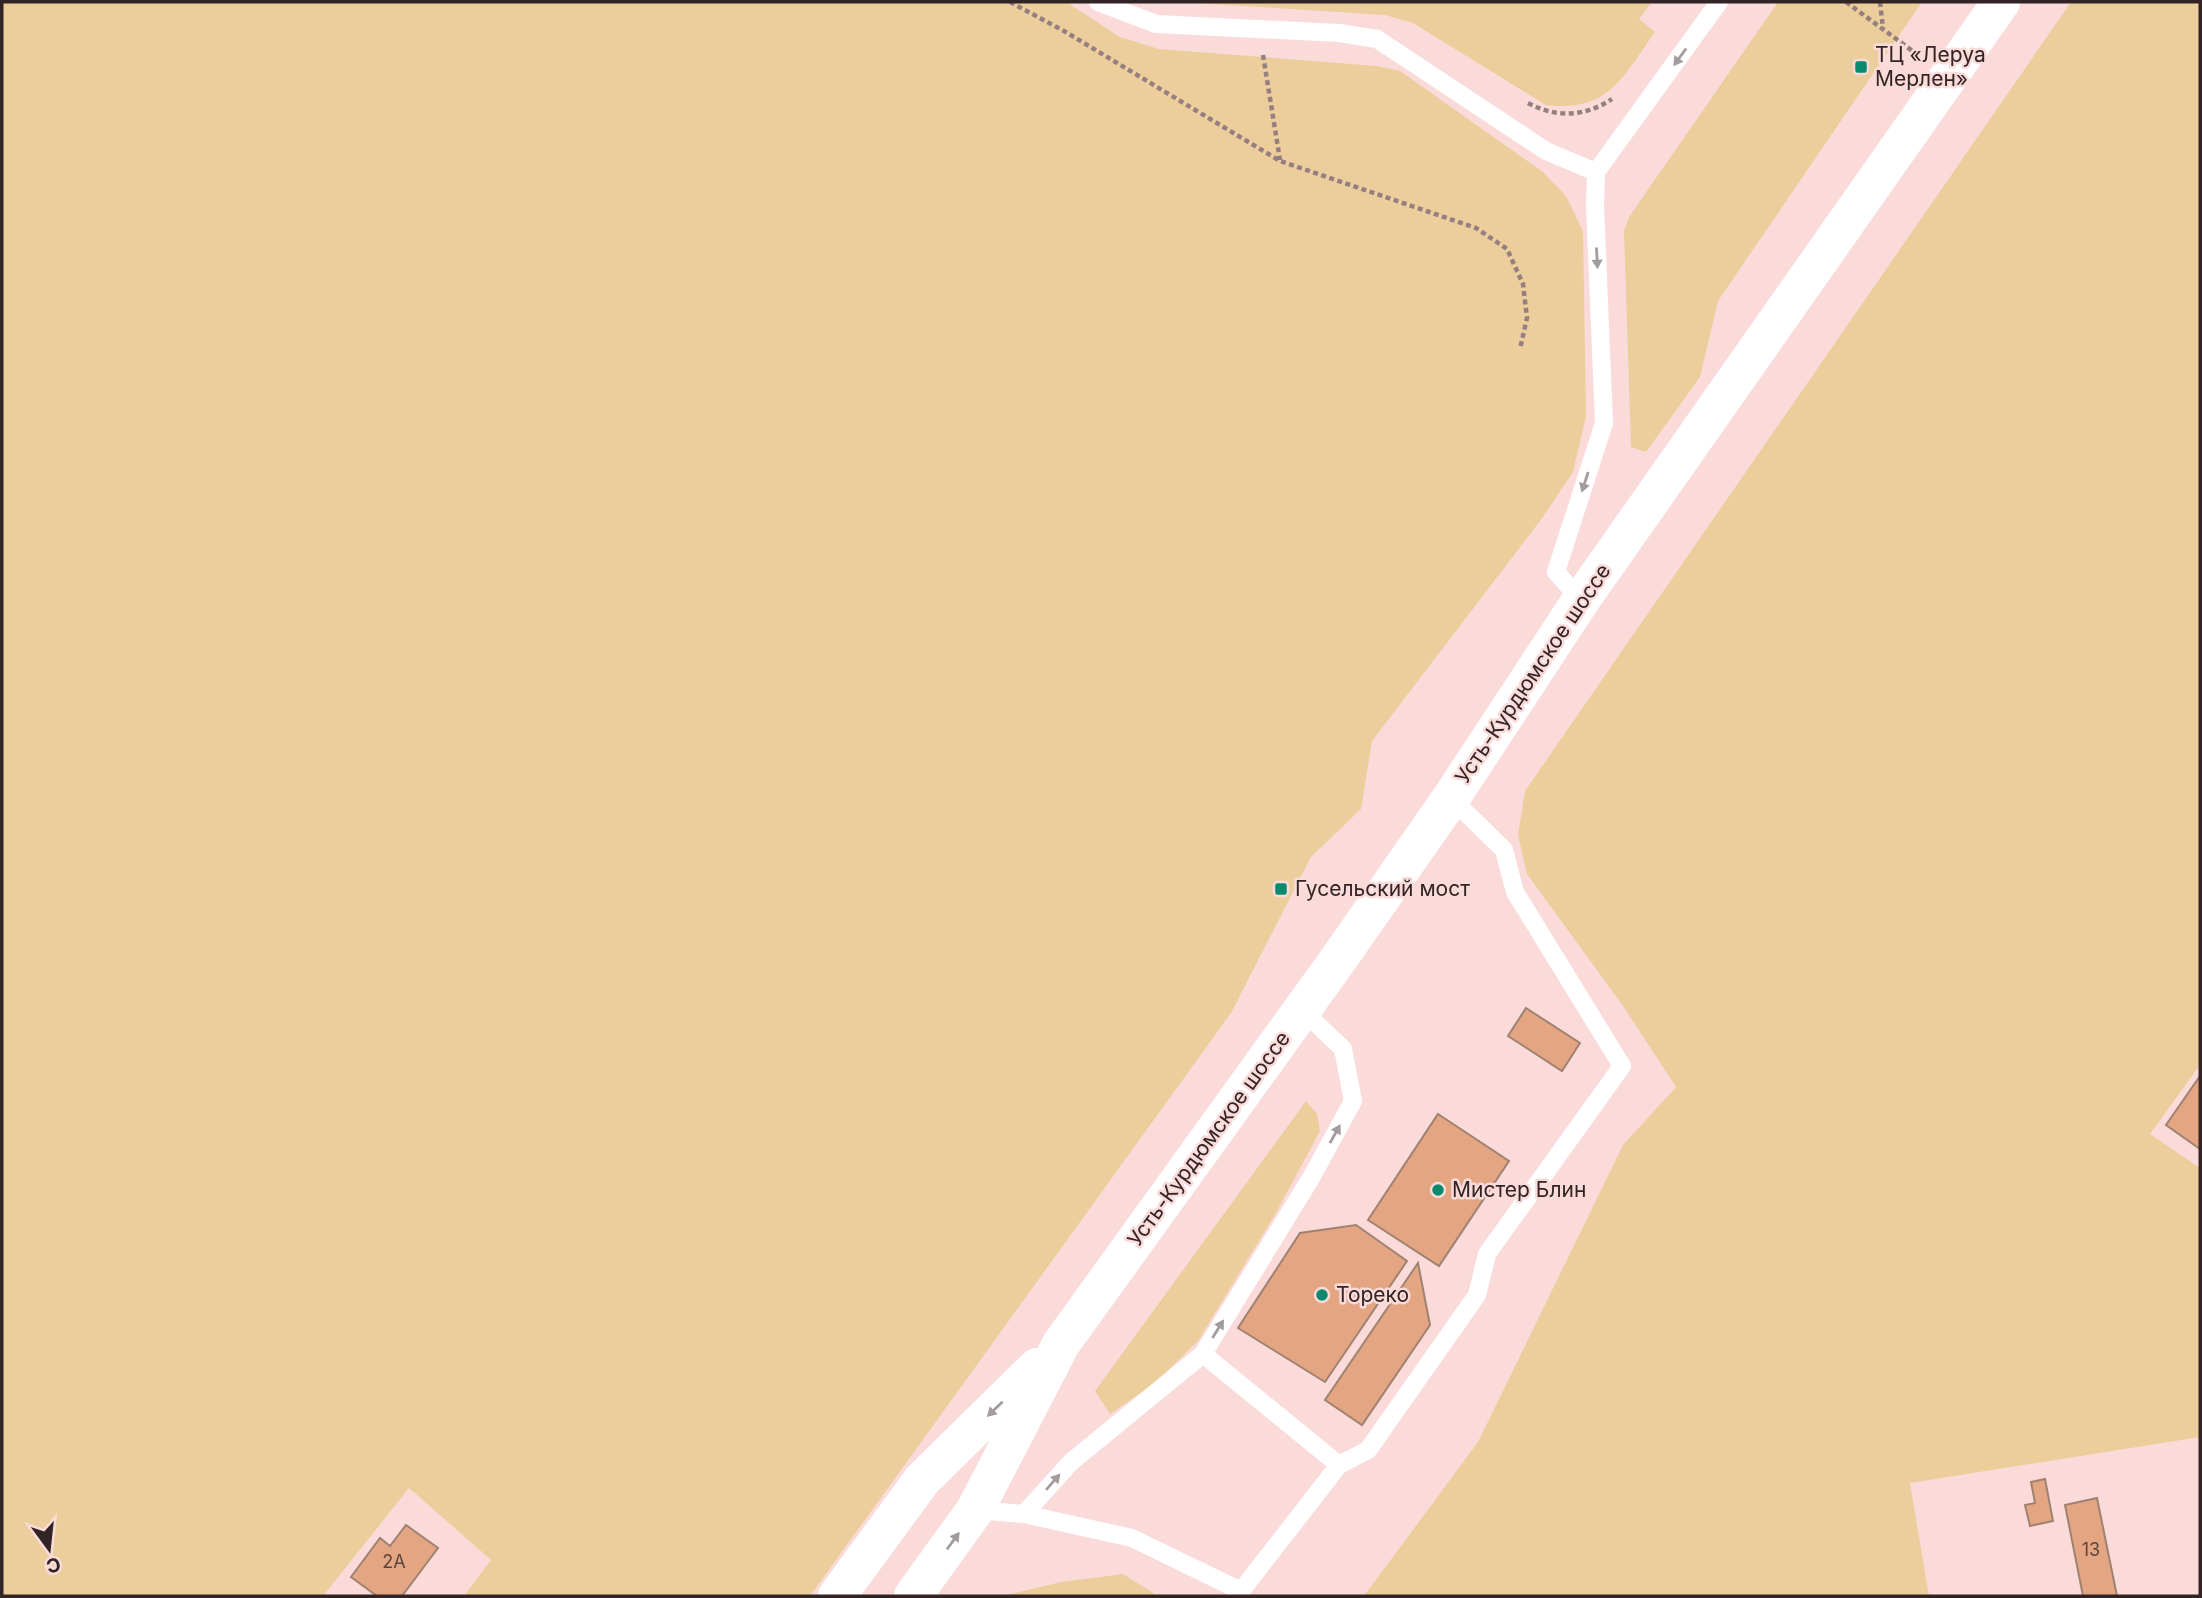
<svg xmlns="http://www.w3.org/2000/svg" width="2202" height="1598" viewBox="0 0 2202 1598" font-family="Inter,sans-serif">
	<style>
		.green { fill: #ecce9c }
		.building { fill: #e4a582; stroke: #9f8271; stroke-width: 2 }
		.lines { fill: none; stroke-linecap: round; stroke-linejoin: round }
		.path { stroke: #967f7f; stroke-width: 4.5; stroke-dasharray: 5 3.5; stroke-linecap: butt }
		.lane { stroke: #fff; stroke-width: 18 }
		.primary { stroke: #fff; stroke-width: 38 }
		.oneway { fill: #a39c9c }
		.poi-dot { fill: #0b8a6e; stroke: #fadbda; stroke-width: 2.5 }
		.labels { text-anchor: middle; stroke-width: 5; stroke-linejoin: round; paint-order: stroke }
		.number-label { font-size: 18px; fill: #5e443c }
		.poi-label { font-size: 21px; fill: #322424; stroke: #fadbda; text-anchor: start }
		.street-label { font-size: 21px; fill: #322424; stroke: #fadbda }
	</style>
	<rect width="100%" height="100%" fill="#fadbda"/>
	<path class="green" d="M2,2h1064l54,35 39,12 218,17 23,5 143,101 23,24 17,35 3,185 -13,56 -30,45 -171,224 -11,68 -50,48 -80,156 -421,583h-346l27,-36 -82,-72 -86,108h-321z
		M1180,2h472l-13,17 16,13c-32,45 -47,81 -109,73l-133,-82 -28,-8z
		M1778,2h144l-204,299 -18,76 -54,75 -15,-5 -7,-216 5,-14z
		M2071,2h129v1063l-50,69 50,34v269l-290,46 19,113h-565l114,-154 145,-297 53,-58 -53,-81 -96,-132 -9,-39 7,-44z
		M1306,1101l11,13 3,17 -44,82 -78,128 -43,42 -45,31 -15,-23z
		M1123,1574l35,22h-155l58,-14z"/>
	<path class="building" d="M1526,1008l54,35 -18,28 -54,-35z
		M2200,1076v73l-34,-24z
		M1438,1114l71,47 -70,105 -71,-46z
		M1356,1225l51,36 -82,121 -87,-54 62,-95z
		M1418,1263l12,62 -68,100 -37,-25z
		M2045,1479l8,42 -23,5 -5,-21 10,-2 -4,-21z
		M2097,1498l20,98h-34l-18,-91z
		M406,1525l32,23 -36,48h-25l-26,-19 29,-39 10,8z"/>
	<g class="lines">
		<path class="path" d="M1010,2l54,29 216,130 196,67 31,21 16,35 4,34 -7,31
			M1846,2l72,53
			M1880,2l3,26
			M1263,55l17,105
			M1528,103c28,15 57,14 84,-4"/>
		<path class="lane" d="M1098,2l58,22 183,9 38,6 169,112 50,21
			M1581,600l-25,-28 48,-149 -9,-217 1,-34 123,-170
			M1203,1354l136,111
			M975,1510l49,4 47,-52 132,-108 108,-176 42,-77 -10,-52 -41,-39
			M1024,1514l108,24 109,53 98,-126 29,-15 109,-155 10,-41 135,-188 -107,-174 -11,-42 -53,-52"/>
		<path class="primary" d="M837,1596l85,-116 115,-113
			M913,1596l62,-86 86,-166 279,-387 111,-159 130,-198 420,-598"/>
	</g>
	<defs><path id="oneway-solid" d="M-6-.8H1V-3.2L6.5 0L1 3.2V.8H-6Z" transform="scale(1.75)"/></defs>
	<g class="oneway">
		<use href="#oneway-solid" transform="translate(1680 57) rotate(126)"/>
		<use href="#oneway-solid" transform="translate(1597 258) rotate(87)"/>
		<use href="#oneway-solid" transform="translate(1585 482) rotate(108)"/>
		<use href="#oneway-solid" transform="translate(1335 1134) rotate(-61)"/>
		<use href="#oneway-solid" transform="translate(1218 1329) rotate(-58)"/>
		<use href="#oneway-solid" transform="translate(995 1409) rotate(136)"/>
		<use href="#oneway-solid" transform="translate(1053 1482) rotate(-49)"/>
		<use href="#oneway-solid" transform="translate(953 1541) rotate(-54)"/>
	</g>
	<g class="poi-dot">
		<rect x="1854" y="60" width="14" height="14" rx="3.5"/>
		<rect x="1274" y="882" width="14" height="14" rx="3.5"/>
		<circle cx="1438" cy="1190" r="7"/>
		<circle cx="1322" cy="1295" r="7"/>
	</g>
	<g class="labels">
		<g class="number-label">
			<text x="2091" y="1556">13</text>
			<text x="394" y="1568">2А</text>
		</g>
		<g class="poi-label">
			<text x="1875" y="62">ТЦ «Леруа<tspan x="1875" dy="24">Мерлен»</tspan></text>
			<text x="1295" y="896">Гусельский мост</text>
			<text x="1452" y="1197">Мистер Блин</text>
			<text x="1336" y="1302">Тореко</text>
		</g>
		<g class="street-label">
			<text transform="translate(1533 674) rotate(-56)" y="7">Усть-Курдюмское шоссе</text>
			<text transform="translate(1209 1139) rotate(-54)" y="7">Усть-Курдюмское шоссе</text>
		</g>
	</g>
	<rect width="2202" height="1598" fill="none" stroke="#322424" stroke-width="7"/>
	<g transform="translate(49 1549) rotate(165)" stroke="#fadbda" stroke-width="5" paint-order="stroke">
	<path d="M0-5L12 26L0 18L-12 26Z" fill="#322424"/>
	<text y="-10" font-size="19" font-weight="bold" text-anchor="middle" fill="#322424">С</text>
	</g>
</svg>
